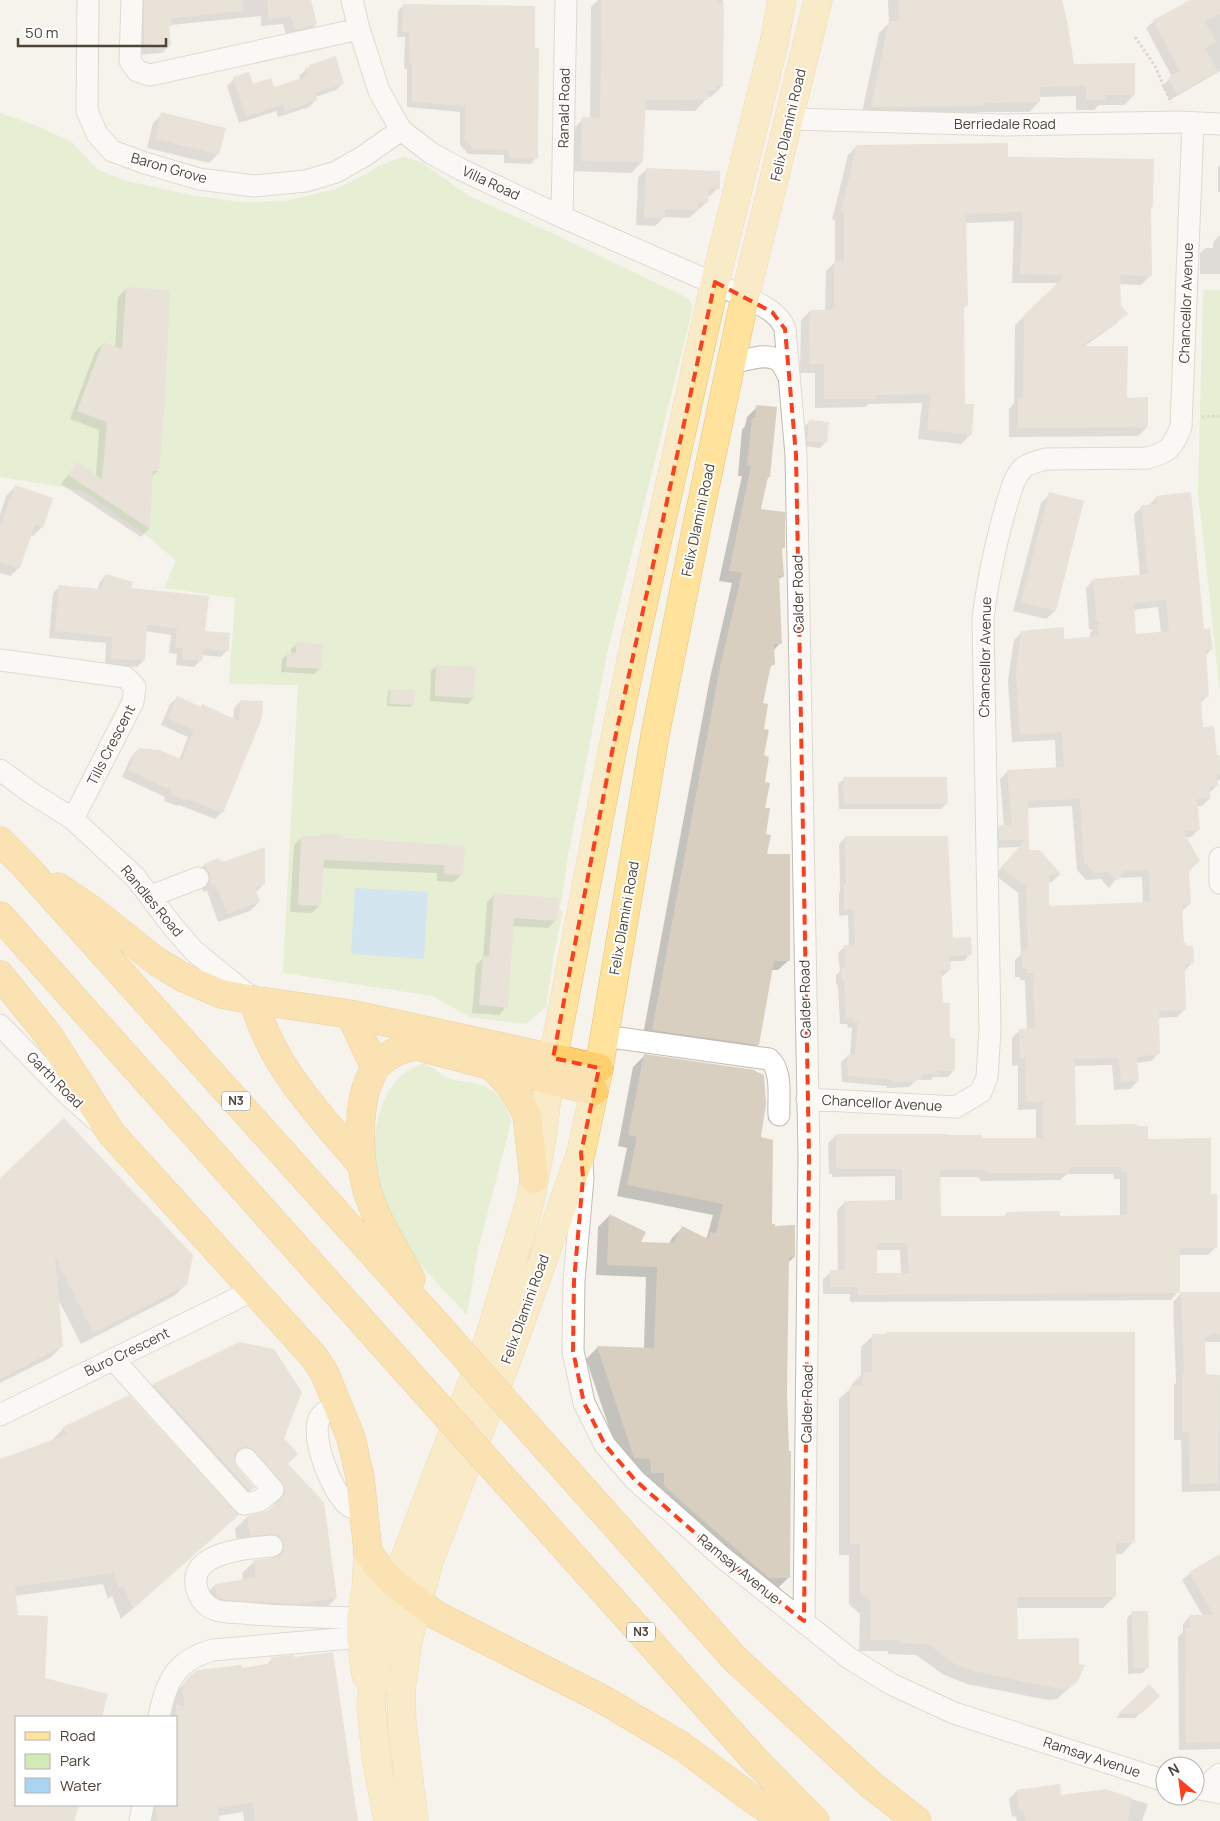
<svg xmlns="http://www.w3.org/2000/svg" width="1220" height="1821" viewBox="0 0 1220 1821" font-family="Manrope,sans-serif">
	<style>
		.green { fill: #d2eab5 }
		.water { fill: #a9d4f2 }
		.shadow { fill: #0003; fill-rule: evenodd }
		.building { fill: #d8cfc1; fill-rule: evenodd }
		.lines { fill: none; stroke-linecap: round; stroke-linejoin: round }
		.minor-casing { stroke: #c2bbae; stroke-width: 23 }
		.major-casing { stroke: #e6c16a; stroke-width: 29 }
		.highway-casing { stroke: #e0a43c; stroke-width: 29 }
		.path { stroke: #c4b79f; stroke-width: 3; stroke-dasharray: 2.5 2.5; stroke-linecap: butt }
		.minor { stroke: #fff; stroke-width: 21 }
		.major { stroke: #ffe39c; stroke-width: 28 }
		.highway { stroke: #ffcf6e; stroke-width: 28 }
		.highway-bridge-casing { stroke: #e0a43c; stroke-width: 29; stroke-linecap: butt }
		.highway-bridge { stroke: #ffcf6e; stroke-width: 28 }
		.marked { fill: none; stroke: #fc3f1d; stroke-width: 4; stroke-dasharray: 10 6; stroke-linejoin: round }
		.labels { text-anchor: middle; stroke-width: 4; stroke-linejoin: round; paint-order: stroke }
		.shield { fill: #fff; stroke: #817c74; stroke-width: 1 }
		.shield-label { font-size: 12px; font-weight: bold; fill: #4b4439 }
		.street-label { font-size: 14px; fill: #4b4439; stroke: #fff }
	</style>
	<rect width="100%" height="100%" fill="#f6f3ec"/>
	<path class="green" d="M0,113l35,12 37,17 26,28 29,11 64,14 49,7 45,-1 51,-12 32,-16 12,-8 24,-8 17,5 48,34 70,31 149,71 5,9 -85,342 -40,207 -8,53 3,2 -9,43 -8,53 -20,17 -56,-7 -38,-21 -149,-23 15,-288 -69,-1 6,-86 -71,-10 12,-27 -26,-23 -69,-48 -81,-13z
		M1203,290h17v402l-22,-199z
		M424,1063c9,4 15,11 23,15 11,4 23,3 34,7 17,5 27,21 30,37l-33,128 -11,65c-15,-17 -33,-34 -47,-51 -9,-11 -15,-23 -22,-36 -20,-38 -31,-73 -18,-116 7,-24 21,-41 44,-49z"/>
	<path class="water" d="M355,888l73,4 -4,67 -73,-5z"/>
	<path class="shadow" d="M142,0h167l7,24 -8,8 -21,5 -4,-13 -22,2v-10l-90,9 -3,3 2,17 -8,8 -26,2z
		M598,0h125l-1,86 -11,11h-3l-13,14 -51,-1 -2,52 -11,11 -61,-2 2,-41 11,-11h7l1,-112z
		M888,0h173l12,65 61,30 -10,10h-25l-5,5h-18v-14l-37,1v5l-10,10h-52l-3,3 -113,2 18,-84 10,-10z
		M1193,0h27v71l-50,29 -8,-14 10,-9 -26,-49 8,-7z
		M403,6l133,152 -5,6 -27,-1v-8l-36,-1 -8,-9v-33l-53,-5v-38h-3l1,-32h-8l1,-26z
		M310,66l33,17 -7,7 -21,7 1,3 -7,7 -31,10 -2,-6 -37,12 -12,-37 7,-7 18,6 21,4 27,-9 -1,-4z
		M162,114l56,40 -9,9 -62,-15 6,-25z
		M857,146l149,12 144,50 1,67 -10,10 -22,-1 1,22 6,7 -9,10 -35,25 65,79 -9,9 -129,1v-28l5,-6 1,-78 44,-42h-47l2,-62 -49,2 2,82 -4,4v96l8,29 -10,10 -43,-5 4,-36 -53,1 -4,3 -50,1v-35h-15l1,-53 9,-9h15l1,-40 9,-9v-42h-3l16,-65z
		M1220,165v27h-2v-25z
		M647,169l71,19 -8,8h-3v6l-18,16 -25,-1 -9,9 -19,-1 2,-48z
		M1219,236h1v38h-20v-21l6,-5h7v-6z
		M126,289l32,182 -7,6 -2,52 -8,8 -80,-53 16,-20 19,12 3,-46 -29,-11 25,-67 8,-8 12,4 3,-51z
		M757,407l12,70 -2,2 -7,31 24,37 -3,3 2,26 -5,4 2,63 -7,8v13l-4,5 -8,35 5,151 23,105 -11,10h-7l-13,74 -10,11 -106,-15 68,-362 22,-95 -13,-2 23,-105h-4l4,-46 3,-4 2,-9z
		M809,422l17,20 -6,6 -18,-2 2,-19z
		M15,487l27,40 -9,9 -3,-1 -11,33 -9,8 -10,-3v-58l6,-19z
		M1050,494l5,117 -9,8 -33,-8 28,-108z
		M1157,497l46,133 9,19 -7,7 3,40 -8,7 2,25 14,28h4v23l-3,2v5l-8,7 1,5 -8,8h-6l2,24 -7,7 -6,1 5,66 -9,8 2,32 9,19 -7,7v39l-8,8 -19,1 1,35 -8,8 -15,2 2,18 -8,8 -16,1 -2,-25 -38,1 1,60 72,14 63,55 6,52 -8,8h-30v37l-7,8 -321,2v-8h-27v-15l8,-7h7l-1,-62 8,-8h50v-26l-63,1v-3h-3l-1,-31 8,-8 200,4v-30l-18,1v-45l-6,1v-28l8,-8h7l-2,-50h-5v-3h-5v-17l6,-6 -3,-61 -23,-18 24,-28 -27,1v-14l8,-8h4l-4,-47 8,-8 48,-2 -1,-29 -43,2 -4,-61 6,-41 8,-8 41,8 27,-2v-5l3,-3 -4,-1 -3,-41 7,-8 47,-4 -6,-62 8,-7 7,-2zM1158,607l3,26 -26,2 -2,-25zM1072,806l5,64 9,10 15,-1 8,9 8,-10 25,-1 1,27 -95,3 -1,-25h5l8,-8 -20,-23 -12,1 -1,-44zM1067,1174h46l1,5h6v38l-62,1 -52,-4 -3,3 -63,1 -1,-41h38l3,2v2l80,-1zM876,1250h24l1,24h-25z
		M106,575l98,57 23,18 -6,7 -19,-2 -1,5 -7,7 -18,-2 1,-11 -8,-1 2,-18 -26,-4 -1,29 -7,7 -32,-2 1,-22 -57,-5 4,-45 7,-7 37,4 3,-8z
		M297,644l23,25 -6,5 -33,-2 1,-13 6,-5h3v-5z
		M437,666l36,32 -5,6 -38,-3 1,-30z
		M390,690l22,15 -2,2 -23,-1 1,-14z
		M177,698l23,10 33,12 1,-12 7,-7 20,1 -39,110 -7,7 -36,-14 -1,1 -14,-5 1,-4 -43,-20 9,-20 7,-8 41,11 9,-23 -27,-12 9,-21z
		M844,779l102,25 -5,5h-102l-1,-25z
		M320,836l21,4 122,8 -1,26 -8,8 -17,-1v-8l-115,-5 -2,37 -8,8 -22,-1 4,-67 8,-8 16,1z
		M845,838h101l6,101 18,15 -6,7h-15l1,8 -7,7h-3l1,27 13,67 -6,7h-15l-2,3h-15l-7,7 -22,1v-2l-45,-4 -1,-20 7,-6h2l2,-29 -4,1 -1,-4h-7l-2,-37 -2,-4v-8l4,-4 -2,-18 7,-7h4l-1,-31 -9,1v-24l1,-1 -1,-47z
		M218,859l1,4 45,21 -9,9 4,9 -9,9 -32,11 -11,-31 -4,1 -1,-9 -6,-10 8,-8z
		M494,895l62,25 -8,8 -36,-2 -6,81 -7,8 -27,-2 4,-48 7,-7 4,-56z
		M644,1056l115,82 12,87 23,32 -6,6 -2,129 3,185 -11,11 -155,-119 -37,-110 11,-11 47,1 2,-72 -50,-2 2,-48 11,-11 35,17 -5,10 30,1 3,-6 11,-11 22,12 2,-2 6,-22 -96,-19 10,-48 -9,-2 15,-79z
		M0,1180l186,104 -12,12 -93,48 -24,-47 5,49 -12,12 -50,25z
		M1181,1293l39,1v48h-16l1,33 15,1v115l-38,1 -1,-52h-7v-56l2,-1 -3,-81z
		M873,1336l260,206 -11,12h-7v42l-12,12h-87l1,32 60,41 -20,18 -9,1 -81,-16 -23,-9 -28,-20 -28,-1v-3h-29l1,-37 -11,-10v-49h-10v-156l13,-12v-3l9,-9v-28z
		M239,1343l43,95 4,26 50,134 -12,12 -109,1 -11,-15 11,-11 28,-5 -1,-7 12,-11 19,-2 -2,-9 -33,-4 -3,-18 12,-12 20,-5 7,-5v-7l-37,-42h-4l-1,3 21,27 -11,12 -100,-103 11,-12z
		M64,1428l161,98 -104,93 -9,-23 -4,3 -5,-15 -89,12 3,20 26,63 63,16 -6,22h-84v88h61l-5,16h-72v-358l52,-23z
		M1220,1555v194l-41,1 -1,-113 5,-5v-8l7,-8h13l-21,-36 8,-7z
		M1133,1612l14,56 -5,5 -14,1 -1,-56z
		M272,1659l84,162h-112l-1,-9 -26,4 1,5h-72l-1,-7 9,-9h22v-88h-11l8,-10 1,-12 17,-19 74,-10z
		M1149,1686l9,10 -23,22h-19z
		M1017,1791l43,5 46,-5 42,13 -6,17h-125l-1,-5 -4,1 -3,-18z"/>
	<path class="building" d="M144,0h99v11l-72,7 1,8h-3l2,19 -27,3z
		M267,0h44l6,24 -22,6 -4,-14 -22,3z
		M602,0h116v2l6,1 -1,84 -7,-1v4l-8,1v9h-62l-3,62 -62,-1 1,-44 18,1z
		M899,0h163l5,20 7,44 61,-1v32h-30v5h-19v-14l-46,1v15l-55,1v3l-114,1 18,-86h10z
		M1190,0h30v14l-15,8 11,20 -11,6 13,23 -41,23 -9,-16 12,-7 -27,-51z
		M403,4l132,2v42h4l-1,111 -29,-1v-8l-36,-1 -8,-10v-33l-53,-4v-38h-3l1,-32h-8z
		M336,56l8,28 -29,9 3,7 -33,11 -2,-7 -37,13 -13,-40 16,-5 4,12 18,-6 3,9 34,-11 -3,-8 5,-1 -1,-2z
		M161,112l65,16 -7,27 -64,-16z
		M1008,143v14l146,2 -1,48h-2l1,69 -32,-1 1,30 7,9 -46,32h46l-1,52 21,-1v30l-130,1v-30h5l1,-83 42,-40 -46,-1 3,-62 -57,2 2,92h-4l1,98h9l-2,31 -45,-5 3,-36 -54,1v4h-52v-35h-15l1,-54h24v-49h10v-50h-3l16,-66z
		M646,168l74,3v18l-11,-1 -1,15h-9l-1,7 -33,-1v9l-21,-1z
		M126,287l44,3 -5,109 -6,72h-6l-3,58 -82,-54 9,-13 25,17 5,-57 -30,-11 26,-69 19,7z
		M756,405l21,2 -7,70h-2l-7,32 24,3v36h-3l2,29 -5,-1 3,68h-8l1,21h-4l-8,38 5,1 -4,25 5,1 -5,25 5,2 -4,25 5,1 -5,25h5l-4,26 5,1 -4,19h23v107h-16l-15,84 -107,-15 68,-363 22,-94 -13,-2 22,-105h-4l5,-48h3z
		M809,420l20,2 -2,21 -20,-2z
		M15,485l38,13 -10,30 -8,-3 -15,43 -20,-6v-33z
		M1049,492l35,9 -28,110 -35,-9z
		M1191,492l13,137 6,-1 3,22h-7l3,47h-8l2,30 11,-1 3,29h3v19l-3,1 1,11 -9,1 2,11 -14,1 3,31 -17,1 17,30 -11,10 2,33 -9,1 2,38h2v3l7,-1 1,18 -9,1v2l1,44 -27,1 1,43 -23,3 2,24 -18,2 -2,-25 -44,1 1,66 61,-1v2h11v13l63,-1v56h6v54h-37v45l-322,2v-8h-28v-17h15v-69l57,-1v-31h-63v-2h-3v-33h112v1h34v3h61v-36h-17l-1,-44h-5l-1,-29 16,-1 -2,-55h-6v-4h-5v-18h4v-2h2l-2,-63 -25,-19 24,-27h-26v-15h13l-5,-55 57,-3 -2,-35 -42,3 -4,-62 5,-42 43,-4v12l34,-3 -1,-12h6l-6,-2 -4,-43 55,-5 -7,-69 16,-1 -1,-8zM1166,600l3,31 -33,3 -2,-31zM1080,799l4,63 11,11 14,-1 8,9 7,-10 25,-1 1,32 -101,4v-31l12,-1 -21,-24h-11l-1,-49zM1071,1167h50l1,5h5v43l-67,1v-5l-54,1v4h-65l-1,-46h45l3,1 -1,2h82v-4h2zM877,1243h30l2,30h-32z
		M106,574l27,8 -2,6 78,8 -4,35 25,2 -1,18 -25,-2 -2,12 -20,-2 1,-11 -8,-1 2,-19 -30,-3 -2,35 -34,-1 1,-22 -57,-6 4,-46 42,4z
		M296,642l27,2 -2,25 -35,-2 1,-15 9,1z
		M436,665l40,2 -2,31 -39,-2z
		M390,689l25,1 -1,15 -25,-1z
		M177,696l24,11 1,-3 37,17 2,-21 22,1 -1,17 -39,95 -37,-15v2l-16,-6 1,-4 -43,-20 10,-22 22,2 22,10 12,-30 -27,-12z
		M843,777h104l1,27h-104z
		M320,834l23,1v3l122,8 -2,29 -19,-1v-9l-120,-5 -3,46 -23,-1 3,-69 19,1z
		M845,836h103l5,102 18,-1 1,18 -22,1 1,14h-10l2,32 7,1v35h5v33h-17v3h-15l-6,7 -25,1v-2l-44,-4 -1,-21h8l3,-33h-4l-1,-4h-7l-2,-38 -3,-3 1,-9 4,-1 -2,-22h11l-1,-35h-10v-26h2z
		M265,847v37l-10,4 5,14 -33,12 -12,-31 -4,2 -1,-11 -6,-10 15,-6 1,3 3,-1v2z
		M494,893l65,5 -2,23 -43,-3 -6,90 -29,-3 4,-49h6z
		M644,1054l111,16v1l9,4 2,29 -5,33 12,3 -1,84h3v2l20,-1v32h-6l-2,135 2,59h2l-1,127h-21l-105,-92v-13h-13l-1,-14 -16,-1 -37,-112 57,2 3,-81 -50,-2 2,-51 37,18 -5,10 32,1 9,-17 26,13 2,-7 6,1 7,-29 -96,-19 10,-48 -9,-2z
		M64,1118l129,137 -6,30 -94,48 -38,-76 8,89 -63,33v-201z
		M1181,1292h39v42h-10v3h-5l1,37 14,1 -1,108 -29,1 -1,-52h-7v-58h2z
		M887,1332h248v211h-19v54h-99l1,42 61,-1v26l6,1 -7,16 -8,7 -10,1 -82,-17 -23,-8 -27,-20 -29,-1v-3h-29l1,-38 -11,-10v-48h-10v-158h13v-14h9v-38h14z
		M239,1342l35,7 28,43 -18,46 14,16 -10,10 36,38 13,96 -39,6 -71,-4 -10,-3 -2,-13 41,-7 -3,-17 21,-2 6,-2 3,-4 1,-8 -2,-6 -4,-3 -7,-1 -21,2 -3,-20 20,-5 14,-12 4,-5v-7l-3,-5 -27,-31 -5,-4h-6l-7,3 -3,5v6l3,6 18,21 -6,2 -96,-106z
		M129,1395l110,120 -106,94 -9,-23 -5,2 -5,-15 -99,14 3,28 30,1 -3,62 63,16 -6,23h-86v88h63l-5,16h-74v-362l66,-24 -3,-8z
		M1220,1554v188l-34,1 -1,-115h5v-13h24l-25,-43z
		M1132,1611h16l1,57 -16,1z
		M333,1652l25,169h-103l-2,-19 -36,6 3,13h-63l-2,-16h21v-101l9,3 -3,-17h2l-1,-6 7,-9 8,-5 43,-5 1,3 30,-5 -1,-6 23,-2v2z
		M1149,1684l11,12 -19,18h-23z
		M1060,1784l1,11 45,-6 26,9 -4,23h-103l-1,-12 -5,1 -3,-20z"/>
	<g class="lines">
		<g class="minor-casing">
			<path id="minor" d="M88,0l-1,111 10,23 15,17 33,12 54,16 55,7 52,-5 30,-9 28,-16 37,-26
				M132,0l-2,61 7,10 13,4 209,-46
				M352,0l7,29 20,62 22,39 30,23 29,16 102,48 183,80c17,9 33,14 40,32l11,126 13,701 -5,465
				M790,119l217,6 173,-3 40,2
				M562,217l4,-217
				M731,363c14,-2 39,-13 50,0 3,4 6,10 8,14
				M0,660l125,17 10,10 -2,15 -60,117
				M0,770l30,22 43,27 62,58 39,51 20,23 60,49
				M1220,858v25
				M151,896l47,-18
				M0,1025l62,64 34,31
				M604,1036l165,23c14,12 9,39 10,56
				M807,1099l149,8 25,-15 6,-15 3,-46 -7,-411c4,-38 12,-73 22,-110 5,-14 7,-31 18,-42 6,-5 14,-6 22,-9l102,-1c23,-6 25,-10 34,-31l12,-304
				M582,1163l1,15 -9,103 -1,70 11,52 21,42 30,35 87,77 127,101 42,26 63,29 211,68
				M113,1359l131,145 15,-3 14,-11 -27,-31
				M338,1403c-6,4 -15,9 -18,14 -11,19 13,78 29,89 4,2 10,4 15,6
				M0,1415l254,-125
				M272,1546c-24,2 -86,6 -75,43 2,9 9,18 19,21 8,3 18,2 27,3 39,4 79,4 118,5
				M159,1717c7,-36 17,-57 54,-67l148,-13 16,2
				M1195,1788l25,5
				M1202,1789l18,-15
				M140,1821l3,-16"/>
		</g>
		<g class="major-casing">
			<path id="major" d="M366,1675l-5,-38v-19l5,-28 2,-38
				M388,1821l-12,-64 -5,-53 5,-40 8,-38 11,-42 93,-242 42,-140 12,-64 5,-41 9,-54 56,-291 25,-120 78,-350 59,-239 8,-43
				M414,1821l-12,-97 -1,-34 7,-49 21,-80 82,-212 70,-196 18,-85 56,-333 41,-205 49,-233 73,-297"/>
		</g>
		<g class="highway-casing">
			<path id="highway" d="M0,841l25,25 422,470
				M58,887l34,23 64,51 28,17 37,16 33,6 96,14 249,54
				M0,916l420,470
				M0,975l49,61 62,97 204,225 10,16 26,64 9,39 8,75 13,18 14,14 41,31 168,85 79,47 68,51 35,23
				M254,1000c15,63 66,116 107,164
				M350,1014l25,53c-3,8 -8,16 -10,25 -7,29 -6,69 2,98 9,31 29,61 44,89
				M492,1066l102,25
				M375,1067c14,-13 23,-18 42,-21l75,20 16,17 11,16 8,16 7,64
				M541,1442l194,217 135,125 47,37
				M526,1504l230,257 59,60"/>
		</g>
		<path class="path" d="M1135,37l20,29 16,37
			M1202,417l18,-1"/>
		<use href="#minor" class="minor"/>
		<use href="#major" class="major"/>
		<use href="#highway" class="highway"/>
		<g class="highway-bridge-casing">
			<path id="highway-bridge" d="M447,1336l94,106
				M420,1386l106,118"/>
		</g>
		<use href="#highway-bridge" class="highway-bridge"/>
	</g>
	<path d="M0 0H1220V1821H0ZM715,282l57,30 13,17 11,126 13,701 -5,465 -82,-64 -87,-77 -30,-35 -21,-42 -11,-52 1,-70 9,-103 -2,-25 18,-85 -46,-10 59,-306z" fill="#f6f3ec" fill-opacity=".55" fill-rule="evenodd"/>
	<path class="marked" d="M715,282l57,30 13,17 11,126 13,701 -5,465 -82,-64 -87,-77 -30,-35 -21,-42 -11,-52 1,-70 9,-103 -2,-25 18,-85 -46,-10 59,-306z"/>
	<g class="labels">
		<g class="shield">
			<rect x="222" y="1091.5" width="28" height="19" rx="4"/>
			<rect x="627" y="1622.5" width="28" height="19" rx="4"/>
		</g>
		<g class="shield-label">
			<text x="236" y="1105">N3</text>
			<text x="641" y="1636">N3</text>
		</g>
		<g class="street-label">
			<text transform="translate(564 108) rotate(-89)" y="5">Ranald Road</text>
			<text x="1005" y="129">Berriedale Road</text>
			<text transform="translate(788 125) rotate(-77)" y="5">Felix Dlamini Road</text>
			<text transform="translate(169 168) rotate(16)" y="5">Baron Grove</text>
			<text transform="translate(491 183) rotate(25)" y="5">Villa Road</text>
			<text transform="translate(1186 303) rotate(-88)" y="5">Chancellor Avenue</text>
			<text transform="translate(698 520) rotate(-78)" y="5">Felix Dlamini Road</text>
			<text transform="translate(798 594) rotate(-91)" y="5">Calder Road</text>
			<text transform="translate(985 657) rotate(-89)" y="5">Chancellor Avenue</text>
			<text transform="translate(111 745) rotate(-63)" y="5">Tills Crescent</text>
			<text transform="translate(152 901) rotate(50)" y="5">Randles Road</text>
			<text transform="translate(624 918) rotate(-80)" y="5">Felix Dlamini Road</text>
			<text transform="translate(805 999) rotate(-91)" y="5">Calder Road</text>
			<text transform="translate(55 1080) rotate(45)" y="5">Garth Road</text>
			<text transform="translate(882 1103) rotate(3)" y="5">Chancellor Avenue</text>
			<text transform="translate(525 1309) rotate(-70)" y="5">Felix Dlamini Road</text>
			<text transform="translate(127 1352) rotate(-26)" y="5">Buro Crescent</text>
			<text transform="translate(807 1404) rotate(-89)" y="5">Calder Road</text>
			<text transform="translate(739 1569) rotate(39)" y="5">Ramsay Avenue</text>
			<text transform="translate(1092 1757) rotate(18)" y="5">Ramsay Avenue</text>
		</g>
	</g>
	<rect x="15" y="1716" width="162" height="90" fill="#ffffff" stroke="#b7b4b0"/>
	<rect x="25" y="1732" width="25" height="8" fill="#ffe39c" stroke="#b7b4b0"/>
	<text x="60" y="1741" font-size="15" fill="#4b4439">Road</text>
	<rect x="25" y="1754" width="25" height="15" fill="#d2eab5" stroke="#b7b4b0"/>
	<text x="60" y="1766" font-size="15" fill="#4b4439">Park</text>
	<rect x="25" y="1778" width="25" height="15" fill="#a9d4f2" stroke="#b7b4b0"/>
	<text x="60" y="1791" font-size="15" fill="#4b4439">Water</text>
	<g transform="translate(1180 1781) rotate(331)"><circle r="24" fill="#ffffff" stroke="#b7b4b0"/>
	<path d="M0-4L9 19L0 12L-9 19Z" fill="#fc3f1d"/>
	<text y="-8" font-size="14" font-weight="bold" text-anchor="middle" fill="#4b4439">N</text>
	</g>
	<path d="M18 38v8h148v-8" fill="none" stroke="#4b4439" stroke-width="2.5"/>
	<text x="25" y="38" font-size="15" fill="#4b4439" stroke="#ffffff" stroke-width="4" paint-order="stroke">50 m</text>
</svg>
